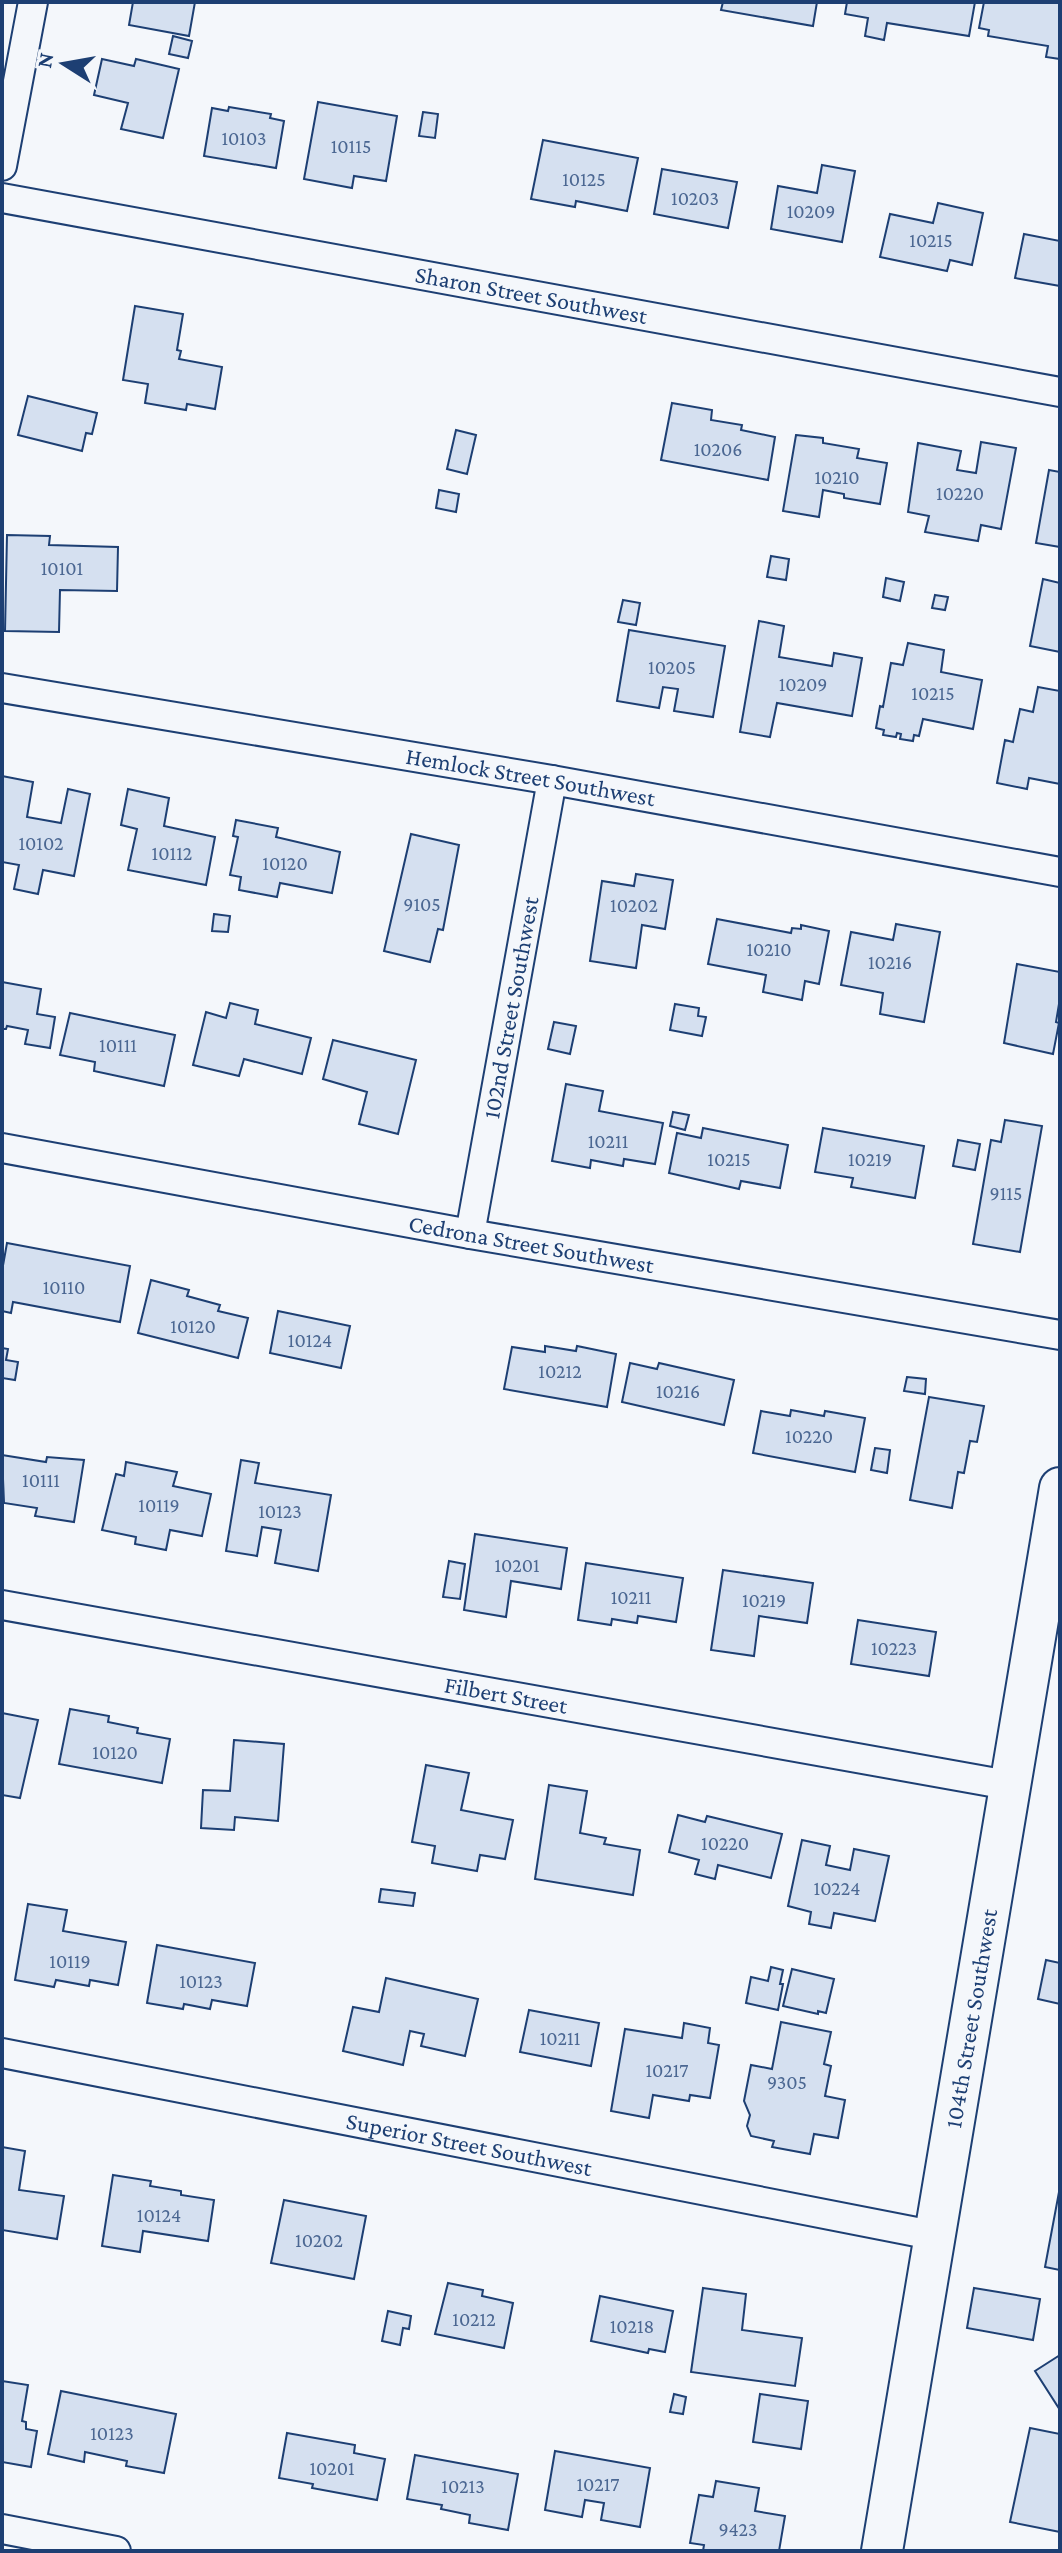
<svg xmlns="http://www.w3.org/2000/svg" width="1062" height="2553" viewBox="0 0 1062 2553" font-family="'Crimson Pro',serif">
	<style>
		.building { fill: #d5e0f0; stroke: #1d3f73; stroke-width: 2 }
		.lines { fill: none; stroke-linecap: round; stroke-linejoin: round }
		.street-casing { stroke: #1d3f73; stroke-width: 32 }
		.secondary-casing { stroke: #1d3f73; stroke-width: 44 }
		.street { stroke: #f4f7fb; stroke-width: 28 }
		.secondary { stroke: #f4f7fb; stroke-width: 40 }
		.labels { text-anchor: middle; stroke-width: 6; stroke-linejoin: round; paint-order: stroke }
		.number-label { font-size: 20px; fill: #4b6792 }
		.street-label { font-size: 24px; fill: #1d3f73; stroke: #f4f7fb }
	</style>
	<rect width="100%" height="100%" fill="#f4f7fb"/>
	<path class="building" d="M133,2h62l-6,34 -60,-11z
		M723,2h94l-4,24 -92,-16z
		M847,2h128l-6,34 -82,-13 -3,17 -19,-4 3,-18 -23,-4z
		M984,2h76v57l-14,-2 2,-11 -60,-10 1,-6 -10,-2z
		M173,36l19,5 -4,17 -19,-4z
		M102,59l32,7 2,-7 43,10 -16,69 -42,-9 7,-26 -34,-8z
		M318,102l79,14 -11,65 -32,-5 -2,12 -48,-9z
		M229,107l42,7 -1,4 14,3 -8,47 -72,-12 8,-48 16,3z
		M423,112l15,2 -3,24 -16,-2z
		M543,140l95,18 -11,53 -51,-10 -1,6 -44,-8z
		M822,165l33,6 -13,71 -71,-13 7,-43 39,7z
		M662,169l75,13 -9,46 -74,-14z
		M938,203l45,10 -11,52 -22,-5 -3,11 -67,-14 10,-43 43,9z
		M1024,234l36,7v45l-45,-8z
		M135,306l48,8 -6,36 4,1 -2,8 43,8 -7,42 -28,-5 -1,6 -41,-7 3,-19 -25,-4z
		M28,396l69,17 -5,21 -6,-1 -4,18 -64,-16z
		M672,403l40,7 -1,10 31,5 -1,5 34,7 -7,43 -107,-20z
		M456,430l20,5 -9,39 -20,-5z
		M796,435l27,3v5l36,6 -2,9 30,5 -7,41 -36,-6v-4l-21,-4 -4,27 -36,-6z
		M981,442l35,6 -15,81 -20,-4 -3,16 -53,-9 4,-16 -21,-4 10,-69 43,8 -4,19 19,3z
		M1049,470l11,2v75l-24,-4z
		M439,490l20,4 -3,18 -20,-4z
		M7,535l43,1 -1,9 69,2 -1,44 -57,-1 -1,42 -54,-1z
		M771,556l18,3 -3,21 -19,-3z
		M886,578l18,4 -4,19 -17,-4z
		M1043,579l17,4v69l-30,-6z
		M935,595l13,2 -3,13 -13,-2z
		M623,600l17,3 -4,22 -18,-3z
		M759,621l25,5 -5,31 53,9 2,-13 28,5 -10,58 -75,-13 -7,34 -30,-5z
		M629,630l96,16 -12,71 -39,-6 4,-22 -15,-2 -4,21 -42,-7z
		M908,643l36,7 -3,22 41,8 -9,49 -50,-10 -4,17 -5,-1 -1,6 -13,-2 1,-5 -4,-1 -1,4 -13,-2 1,-5 -8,-2 4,-22 3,1 8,-44 12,2z
		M1038,687l22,4v93l-31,-6 -2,11 -30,-6 8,-43 8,2 7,-33 13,3z
		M2,776l31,6 -6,35 34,6 7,-34 22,5 -16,82 -31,-6 -5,24 -24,-5 5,-24 -17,-3z
		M128,789l41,9 -5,28 51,11 -9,48 -78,-15 9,-41 -16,-4z
		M236,820l42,8 -2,9 64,15 -8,41 -52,-10 -3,14 -38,-7 2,-13 -11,-2 8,-38 -5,-1z
		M411,834l48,11 -16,85 -5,-1 -8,33 -46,-11z
		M636,874l37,6 -8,49 -23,-4 -6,43 -46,-7 12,-80 32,5z
		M214,914l16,2 -2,16 -16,-1z
		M717,919l74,14 1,-5 9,1v-4l28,6 -10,53 -14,-3 -3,19 -39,-8 3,-17 -58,-11z
		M896,924l44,8 -16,90 -44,-8 3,-21 -42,-8 10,-53 42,8z
		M1017,964l43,8v26l-4,24 3,1 -6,31 -49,-11z
		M2,982l39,7 -4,25 18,3 -5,31 -25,-4 3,-14 -21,-4 -1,3h-4z
		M230,1003l28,7 -3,14 56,14 -9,36 -58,-15 -5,17 -46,-11 13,-53 20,6z
		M675,1004l24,4 -1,8 8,1 -4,19 -32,-6z
		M70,1013l105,22 -11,51 -70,-15 1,-9 -35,-7z
		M554,1022l22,4 -6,28 -22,-5z
		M333,1040l83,20 -18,74 -39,-10 8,-32 -44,-13z
		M566,1084l37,7 -4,20 64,12 -8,41 -31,-5 -1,7 -32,-6 -1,8 -38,-7z
		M673,1112l16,3 -4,15 -15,-4z
		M1005,1120l37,6 -22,126 -47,-8 18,-104 10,2z
		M703,1128l85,17 -8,43 -39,-7 -2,8 -70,-16 8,-40 24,5z
		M823,1128l101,18 -9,52 -64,-11 2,-9 -38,-6z
		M958,1140l22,4 -5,26 -22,-4z
		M7,1243l123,23 -10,56 -107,-20 -2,11 -9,-2v-40z
		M151,1280l38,10 -2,6 33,9 -2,6 30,7 -10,40 -100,-25z
		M278,1311l72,15 -9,42 -71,-15z
		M545,1346l31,5 1,-5 39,8 -9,53 -103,-18 8,-42 33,5z
		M2,1348l6,1 -2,11 12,2 -3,18 -13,-2z
		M630,1363l27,6 2,-6 75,17 -10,45 -102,-23z
		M907,1377l19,2 -1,15 -21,-3z
		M929,1397l55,9 -7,36 -7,-1 -6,32 -6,-1 -6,36 -42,-8z
		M791,1410l33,6 1,-5 40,7 -10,54 -102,-19 8,-42 29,5z
		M875,1448l15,2 -3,23 -16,-3z
		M2,1455l44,7 1,-5 37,3 -10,62 -39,-6 2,-8 -33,-5z
		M241,1460l18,3 -4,20 76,12 -13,76 -43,-8 6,-33 -19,-3 -5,29 -31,-5z
		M126,1462l51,10 -4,14 38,8 -9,42 -32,-6 -4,20 -31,-6 1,-7 -34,-7 14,-56 8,2z
		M475,1534l92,14 -6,41 -50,-8 -5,36 -42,-7z
		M449,1561l16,3 -5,35 -17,-2z
		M586,1563l97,15 -7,44 -38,-6 -1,7 -25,-4 -1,6 -33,-5z
		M723,1570l90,13 -6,40 -48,-7 -5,40 -43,-6z
		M858,1620l78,12 -7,44 -78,-12z
		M70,1709l39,7 -1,6 30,6 -1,5 33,6 -8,44 -103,-19z
		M2,1713l36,7 -18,78 -18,-3z
		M234,1740l50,4 -6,77 -43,-4 -1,13 -33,-2 2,-38 27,1z
		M426,1765l43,8 -8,37 52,10 -8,39 -25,-4 -3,16 -45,-8 3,-17 -23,-4z
		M549,1785l38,6 -7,42 26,5 -2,6 36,6 -7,45 -98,-16z
		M678,1815l27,7 2,-6 75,18 -11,44 -53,-13 -3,14 -20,-5 4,-14 -30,-8z
		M802,1840l28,6 -4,19 24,5 4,-21 35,7 -14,65 -41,-8 -3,15 -22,-4 2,-12 -23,-6z
		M381,1889l34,4 -2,13 -34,-4z
		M28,1904l39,6 -4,21 63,11 -8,43 -28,-5 -1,6 -33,-6 -2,7 -39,-7z
		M157,1945l98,18 -8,43 -35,-6 -2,9 -26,-5 -1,5 -36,-6z
		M1046,1960l14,3v41l-22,-5z
		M771,1967l12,3 -3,14h3l-5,26 -32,-7 5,-26 17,4z
		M792,1969l42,10 -8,34 -8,-2v3l-35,-8z
		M386,1978l92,21 -13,57 -44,-10 3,-12 -14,-3 -7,34 -60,-14 10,-44 26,5z
		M529,2010l70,13 -8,43 -71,-14z
		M781,2022l50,10 -7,32 7,2 -6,30 20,4 -7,38 -24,-4 -4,20 -38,-7 2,-6 -23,-5 -4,-10 3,-11 -6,-14 7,-36 21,4z
		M684,2023l26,5 -2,15 11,2 -9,53 -20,-3 -1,6 -36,-6 -4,23 -38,-7 14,-82 57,9z
		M2,2147l23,4 -6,39 45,6 -7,43 -55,-9z
		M113,2175l38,6 -1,5 31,5v4l33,5 -6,41 -65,-10 -3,21 -38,-6z
		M1059,2192h1v85v-7l-15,-3z
		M284,2200l82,16 -12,63 -83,-16z
		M448,2283l35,7 -1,6 31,7 -9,45 -69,-14z
		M703,2288l43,6 -4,36 60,8 -7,48 -104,-14z
		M974,2288l66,11 -7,41 -66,-12z
		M600,2296l73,15 -8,41 -16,-3 -1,4 -57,-12z
		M388,2311l23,5 -2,13 -6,-1 -3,17 -18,-4z
		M1060,2355v55l-25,-39z
		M2,2381l26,4 -6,36 4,1v7l11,2 -6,36 -29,-5z
		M61,2391l115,23 -12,59 -38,-7 1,-5 -42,-9 -1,10 -36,-8z
		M674,2394l12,3 -3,17 -13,-2z
		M760,2394l48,7 -7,48 -48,-7z
		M1030,2428l30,6v98l-50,-10z
		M287,2433l68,12 -1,8 31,6 -8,41 -65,-12 1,-4 -34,-6z
		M555,2451l95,17 -10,59 -39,-7 3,-17 -19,-3 -3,17 -37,-7z
		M415,2455l103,19 -10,56 -39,-7 1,-8 -29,-6 1,-4 -35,-6z
		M716,2481l43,7 -4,23 30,5 -6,35h-76l1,-6 -14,-2 9,-48 14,2z"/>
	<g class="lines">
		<g class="street-casing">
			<g id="street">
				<path d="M2,166l31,-164"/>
				<path id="s1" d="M2,198l1058,194"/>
				<path id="s2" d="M2,688l550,92 508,92"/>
				<path id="s3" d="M2,1148l468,86 590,101"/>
				<path id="s4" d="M470,1234l82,-454"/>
				<path id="s5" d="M2,1605l1006,180"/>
				<path id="s6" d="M2,2053l935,183"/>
				<path d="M2,2529l114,22"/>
			</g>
		</g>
		<g class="secondary-casing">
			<g id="secondary">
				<path id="s7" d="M882,2551l178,-1063"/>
			</g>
		</g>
		<use href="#street" class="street"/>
		<use href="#secondary" class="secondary"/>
	</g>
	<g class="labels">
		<g class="number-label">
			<text x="244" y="145">10103</text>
			<text x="351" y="153">10115</text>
			<text x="584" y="186">10125</text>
			<text x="695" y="205">10203</text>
			<text x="811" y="218">10209</text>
			<text x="931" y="247">10215</text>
			<text x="718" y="456">10206</text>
			<text x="837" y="484">10210</text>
			<text x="960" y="500">10220</text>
			<text x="62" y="575">10101</text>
			<text x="672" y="674">10205</text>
			<text x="803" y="691">10209</text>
			<text x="933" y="700">10215</text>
			<text x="41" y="850">10102</text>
			<text x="172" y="860">10112</text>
			<text x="285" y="870">10120</text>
			<text x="422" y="911">9105</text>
			<text x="634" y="912">10202</text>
			<text x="769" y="956">10210</text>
			<text x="890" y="969">10216</text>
			<text x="118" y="1052">10111</text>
			<text x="608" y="1148">10211</text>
			<text x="729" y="1166">10215</text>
			<text x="870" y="1166">10219</text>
			<text x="1006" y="1200">9115</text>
			<text x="64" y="1294">10110</text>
			<text x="193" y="1333">10120</text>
			<text x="310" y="1347">10124</text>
			<text x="560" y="1378">10212</text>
			<text x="678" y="1398">10216</text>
			<text x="809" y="1443">10220</text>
			<text x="41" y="1487">10111</text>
			<text x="159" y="1512">10119</text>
			<text x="280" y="1518">10123</text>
			<text x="517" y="1572">10201</text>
			<text x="631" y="1604">10211</text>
			<text x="764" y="1607">10219</text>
			<text x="894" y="1655">10223</text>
			<text x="115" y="1759">10120</text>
			<text x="725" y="1850">10220</text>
			<text x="837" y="1895">10224</text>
			<text x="70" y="1968">10119</text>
			<text x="201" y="1988">10123</text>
			<text x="560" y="2045">10211</text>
			<text x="667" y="2077">10217</text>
			<text x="787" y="2089">9305</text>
			<text x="159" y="2222">10124</text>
			<text x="319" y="2247">10202</text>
			<text x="474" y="2326">10212</text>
			<text x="632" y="2333">10218</text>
			<text x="112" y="2440">10123</text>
			<text x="332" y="2475">10201</text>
			<text x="598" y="2491">10217</text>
			<text x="463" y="2493">10213</text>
			<text x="738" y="2536">9423</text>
		</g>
		<g class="street-label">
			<text dy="8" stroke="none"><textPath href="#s1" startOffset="538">Sharon Street Southwest</textPath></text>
			<text dy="8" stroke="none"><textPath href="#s2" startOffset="536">Hemlock Street Southwest</textPath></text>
			<text dy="8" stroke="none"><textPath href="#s4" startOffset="230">102nd Street Southwest</textPath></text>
			<text dy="8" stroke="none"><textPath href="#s3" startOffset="538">Cedrona Street Southwest</textPath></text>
			<text dy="8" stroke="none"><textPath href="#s5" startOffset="512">Filbert Street</textPath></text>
			<text dy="8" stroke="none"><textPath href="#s7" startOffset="540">104th Street Southwest</textPath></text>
			<text dy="8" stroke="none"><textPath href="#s6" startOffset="476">Superior Street Southwest</textPath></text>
		</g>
	</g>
	<rect width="1062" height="2553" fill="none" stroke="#1d3f73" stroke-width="8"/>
	<g transform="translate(64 64) rotate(281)" stroke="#f4f7fb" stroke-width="6" paint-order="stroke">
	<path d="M0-6L14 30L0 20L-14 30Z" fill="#1d3f73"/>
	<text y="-12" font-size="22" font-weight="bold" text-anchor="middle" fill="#1d3f73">N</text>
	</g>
</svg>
